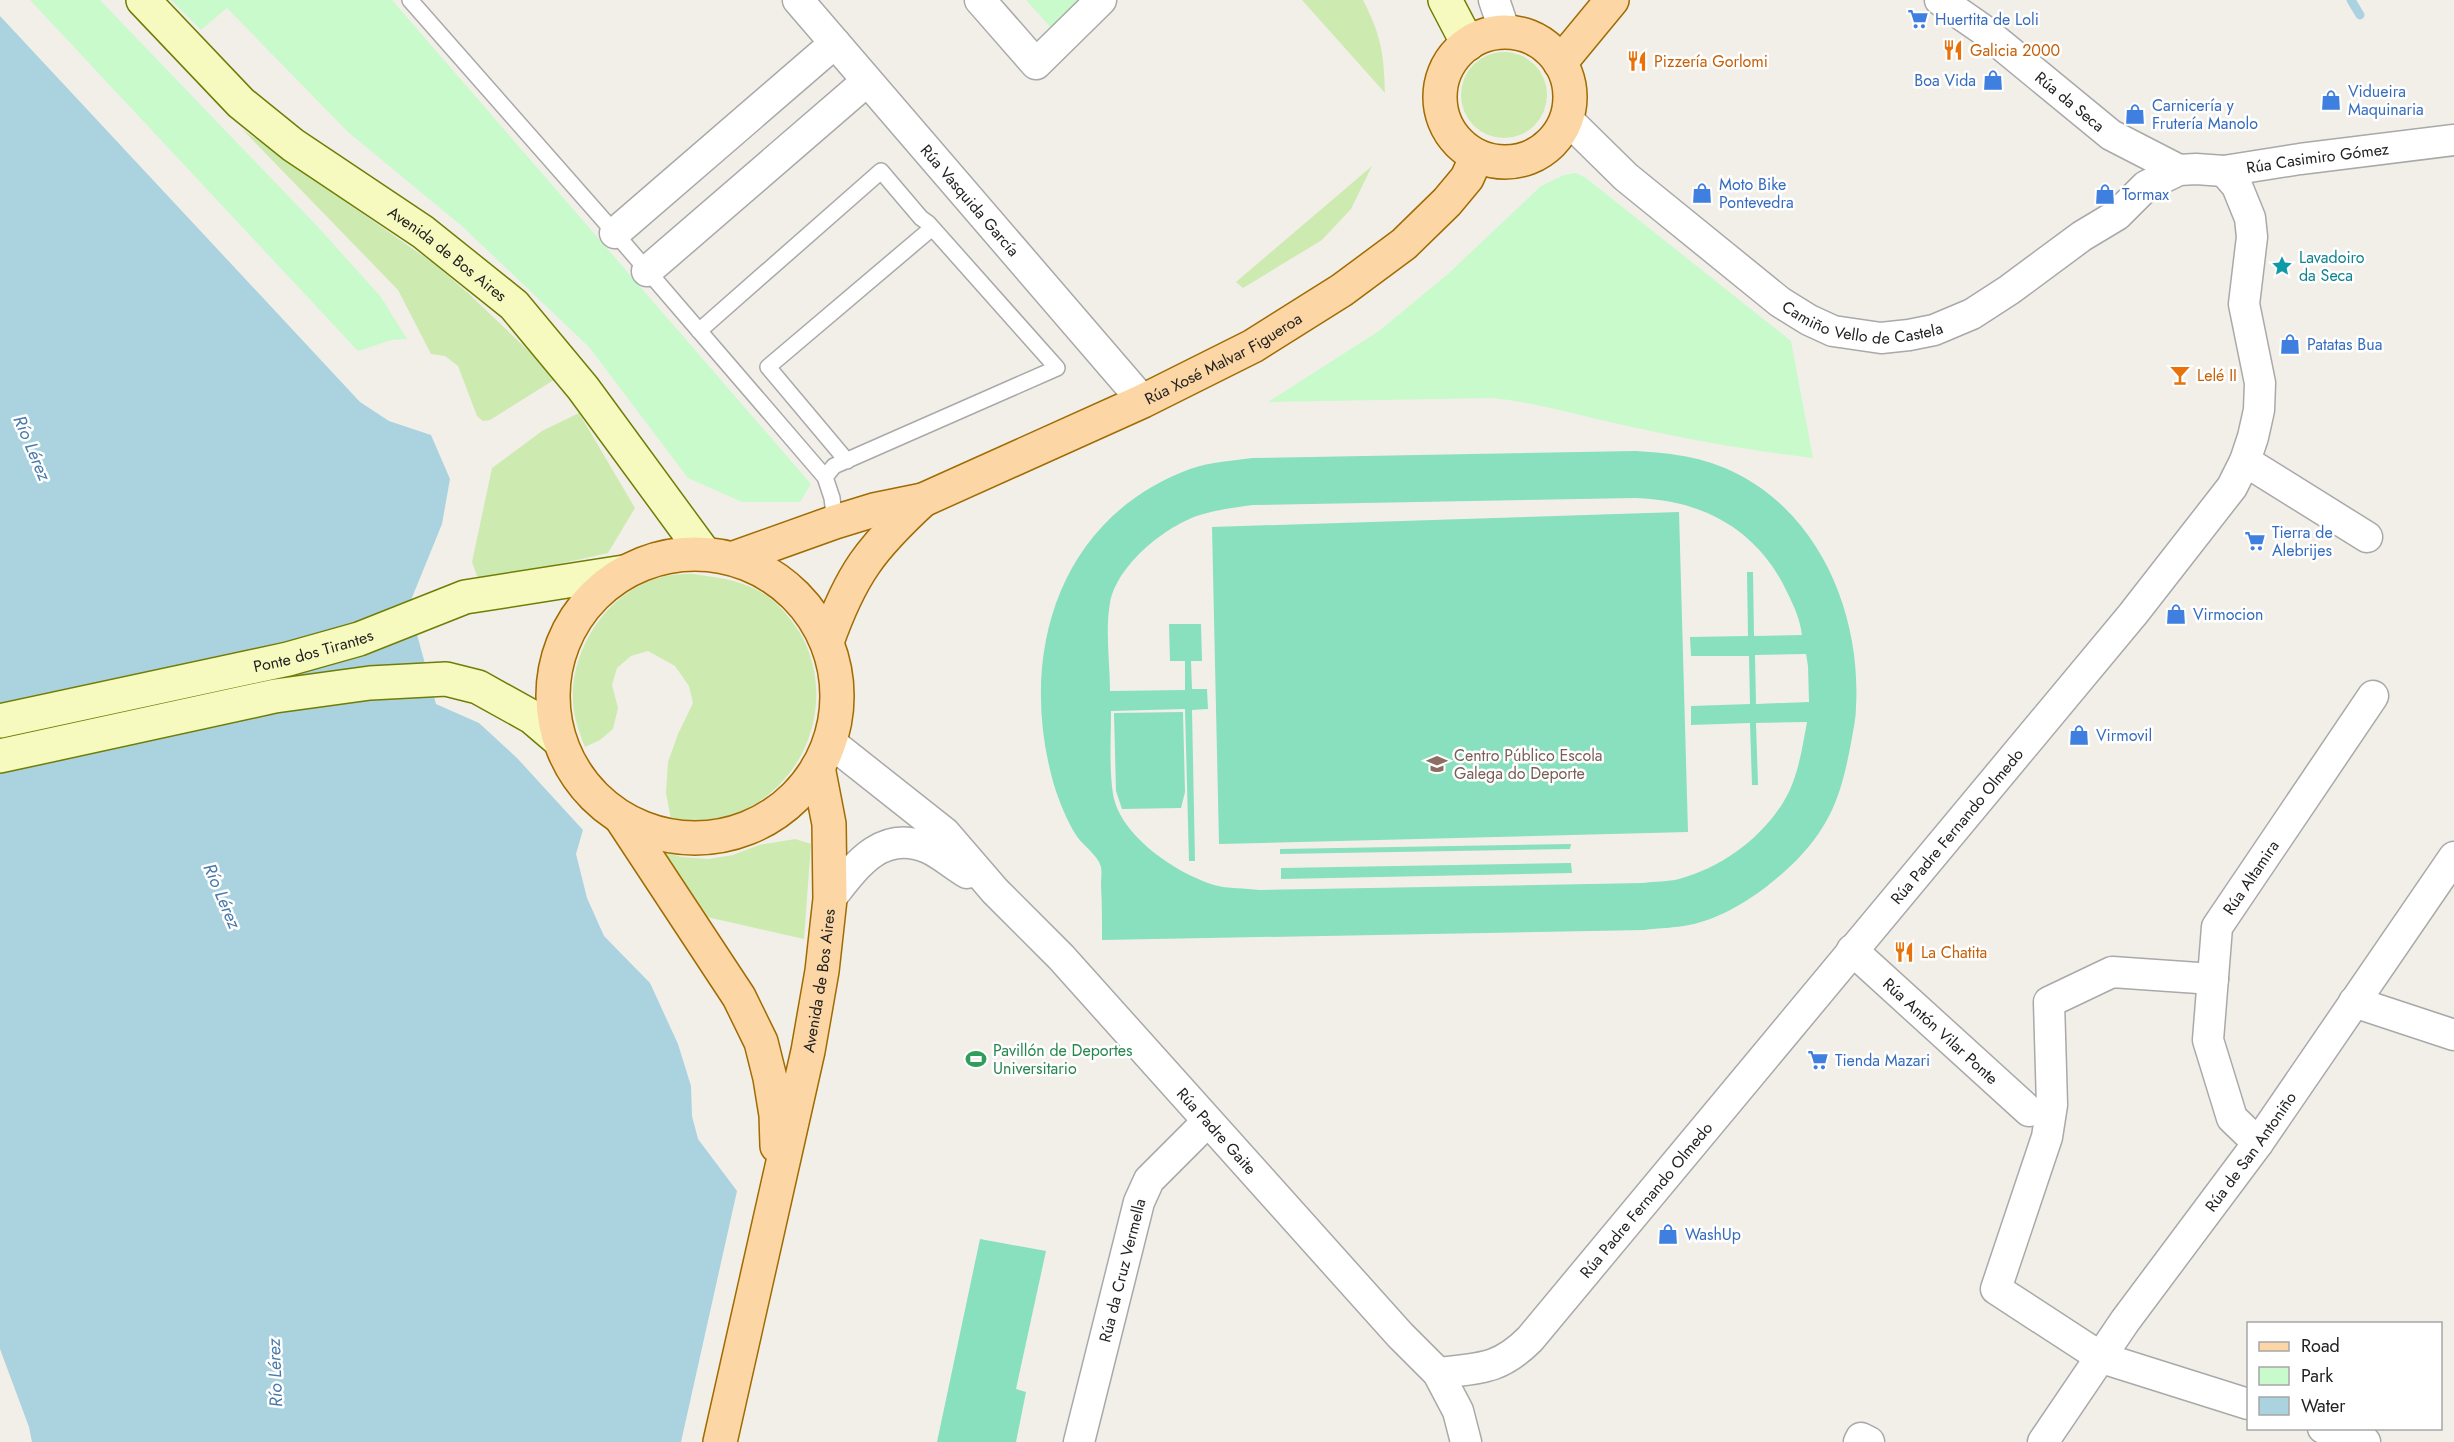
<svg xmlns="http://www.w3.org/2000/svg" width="2454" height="1442" viewBox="0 0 2454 1442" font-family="Jost,sans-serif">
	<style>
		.grass { fill: #cdebb0 }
		.park { fill: #c8facc }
		.pitch { fill: #88e0be; fill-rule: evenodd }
		.water { fill: #aad3df }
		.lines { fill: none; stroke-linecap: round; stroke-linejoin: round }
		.stream { stroke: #aad3df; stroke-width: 9 }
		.lane-casing { stroke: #a9a9a9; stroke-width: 18 }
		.street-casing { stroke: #a9a9a9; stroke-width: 33 }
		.secondary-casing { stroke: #707d05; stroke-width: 36 }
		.primary-casing { stroke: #a06b00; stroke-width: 36 }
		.lane { stroke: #fff; stroke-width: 15 }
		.street { stroke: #fff; stroke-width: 30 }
		.secondary { stroke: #f7fabf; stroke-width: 33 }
		.primary { stroke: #fcd6a4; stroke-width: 33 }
		.labels { text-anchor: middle; stroke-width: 5; stroke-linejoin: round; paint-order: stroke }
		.shop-label { font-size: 16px; fill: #366cbe; stroke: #fff; text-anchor: start }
		.food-label { font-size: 16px; fill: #c56008; stroke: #fff; text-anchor: start }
		.street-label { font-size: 16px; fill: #222; stroke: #fff }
		.culture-label { font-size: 16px; fill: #0d838f; stroke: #fff; text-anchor: start }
		.education-label { font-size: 16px; fill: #785e54; stroke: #fff; text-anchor: start }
		.leisure-label { font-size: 16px; fill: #27864d; stroke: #fff; text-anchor: start }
		.water-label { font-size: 18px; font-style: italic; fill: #4a7aab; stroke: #fff }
	</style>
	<rect width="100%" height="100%" fill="#f2efe9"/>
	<path class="grass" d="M1302,0h61c18,35 21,53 22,93z
		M1461 95a43 43 0 1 1 86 0a43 43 0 1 1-86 0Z
		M242,129l191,134 35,30 89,85 -67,42 -7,1 -6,-5 -19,-50 -13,-10 -14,-2 -33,-64z
		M1372,166l-21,43 -29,31 -79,48 -7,-6z
		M579,413l56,95 -27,45 -129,29 -7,-20 20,-94 50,-37z
		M693,574c23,3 46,6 66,17 17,9 31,26 41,42 38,66 7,154 -66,181 -20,7 -42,7 -63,5l-5,-26 2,-31 10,-28 15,-31 -4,-17 -14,-20 -27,-15 -17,5 -14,12 -5,17 6,23 -5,21 -13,11 -15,7c-6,-15 -11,-29 -12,-44 -3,-56 37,-115 93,-127 9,-2 19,-2 27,-2z
		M795,839l16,5 -7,95 -97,-22 -47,-66 22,6 26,2 25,-4 26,-10z"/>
	<path class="park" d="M30,0h70l218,227 63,70 26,42 -16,1 -33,11z
		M171,0h221l419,484 -11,18h-58l-54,-24 -99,-131 -126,-120 -115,-95 -121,-124 -26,22z
		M1026,0h63l-36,30z
		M1576,173l10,5 205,163 22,117c-67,-8 -133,-20 -199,-35 -41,-9 -81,-21 -122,-25l-224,4 111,-71 70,-58 92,-87 23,-11z"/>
	<path class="pitch" d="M1635,451c39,2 76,7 110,27 79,45 116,141 111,229 0,12 -3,24 -5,36 -5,27 -12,58 -27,82 -15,25 -35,44 -58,62 -21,16 -50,33 -77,38 -14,3 -30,3 -45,5l-542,10c0,-19 0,-37 -1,-55 0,-5 1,-13 0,-18 -3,-12 -19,-22 -25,-32 -9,-14 -17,-34 -22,-50 -37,-128 3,-267 136,-316 19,-7 42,-8 62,-11zM1636,498c67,2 122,32 151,94 7,14 13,27 15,43l-48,1 -1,-64h-6l1,64 -58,1 1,19h58l1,48 -59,2v19l59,-2 2,62h6l-2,-62 51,-1c-5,27 -9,56 -23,79 -22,37 -63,67 -105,78 -11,3 -24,2 -36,4l-383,7c-15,-2 -32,-1 -46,-5 -38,-12 -94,-49 -101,-91 -4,-26 -2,-56 -2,-83l74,-2 4,152h6l-3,-151 16,-1 -1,-20h-15l-1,-28h11l-1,-37h-32l1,37h15v29l-75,1c0,-28 -5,-60 0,-88 7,-39 59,-81 97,-90 15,-4 31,-6 46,-8zM1806,654l2,12 1,36 -53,2 -1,-49z
		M1679,512l9,320 -469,12 -7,-317z
		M1183,712l2,80 -4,16 -59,1 -6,-18 -2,-78z
		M1571,844l-1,5 -290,5v-5z
		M1571,863l1,10 -291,6v-11z
		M980,1239l66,12 -30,138 10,3 -10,50h-79z"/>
	<path class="water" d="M0,16l360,386 29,19 42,14 19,44 -8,45 -33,81 27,99 43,19 38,35 66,72 -7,24 11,44 17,38 46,47 28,61 13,42 1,30 6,23 39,52 -56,251h-649l-3,-15 -29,-78z"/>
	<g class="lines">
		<path class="stream" d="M2351,0l9,15"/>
		<g class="lane-casing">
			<path id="lane" d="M410,0l205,233 210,244 7,21 3,24
				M699,331l182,-160 40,47 7,5 129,145 -223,98 -9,11
				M847,461l-79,-94 164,-139"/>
		</g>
		<g class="street-casing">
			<g id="street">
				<path id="s1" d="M798,0l345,401"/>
				<path d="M980,0l56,64 65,-64"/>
				<path d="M1494,0l11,32"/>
				<path id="s2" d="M1940,0l42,29 129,106 68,35"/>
				<path id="s3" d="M1567,119l59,58 154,125 29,18 24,11 48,7 28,-3 25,-5 38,-16 37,-24 73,-54 35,-21 29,-29 33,-16 17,-1 28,2 76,-12 154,-19"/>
				<path d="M615,233l220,-190"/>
				<path d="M647,271l220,-190"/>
				<path d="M2245,461l122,76"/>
				<path id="s4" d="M830,742l115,91 50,58 66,66 339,378 38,38 20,38 8,31"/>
				<path d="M830,899c25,-32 51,-71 98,-51 13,6 26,17 39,25"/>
				<path id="s5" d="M1852,950l177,161"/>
				<path d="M2213,979l-101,-7 -63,30 3,103 -5,32 -51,152 106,69 146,46"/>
				<path d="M2354,1002l100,33"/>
				<path id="s6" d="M2258,1143l-26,-25 -24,-78 9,-113 156,-231"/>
				<path id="s7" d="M1438,1373c42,-5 61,-3 92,-34l603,-725 99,-127 13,-26 8,-24 6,-27 1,-27 -16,-79 8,-67 -2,-19 -13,-32 -13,-15"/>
				<path d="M2323,1428l42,14"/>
				<path id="s8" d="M1079,1442l60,-240 10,-22 58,-58"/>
				<path d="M1859,1442l2,-4 8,4"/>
				<path id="s9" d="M2043,1442l82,-121 133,-178 196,-286"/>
			</g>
		</g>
		<g class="secondary-casing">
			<g id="secondary">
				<path id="s10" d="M143,0l98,103 52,42 130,87 91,73 69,83 121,165"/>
				<path d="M1445,0l23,44"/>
				<path id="s11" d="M0,721l288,-62 71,-20 106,-42 159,-25"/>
				<path d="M0,756l275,-60 95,-13 76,-4 32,8 54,30 27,23"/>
			</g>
		</g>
		<g class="primary-casing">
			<g id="primary">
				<circle cx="1505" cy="97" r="65"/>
				<path d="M1560,63l52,-63"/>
				<circle cx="695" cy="696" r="142"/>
				<path id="s12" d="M734,558l101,-36 39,-12 49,-10 220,-99 110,-55 89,-56 62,-46 43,-42 20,-24 10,-22"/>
				<path d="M827,642c24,-68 44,-94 96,-142"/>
				<path d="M621,818l118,179 22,45 9,36 6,37 1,31"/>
				<path id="s13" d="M720,1442l88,-391 14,-80 8,-72 -1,-75 -11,-57"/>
			</g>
		</g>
		<use href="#lane" class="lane"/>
		<use href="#street" class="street"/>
		<use href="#secondary" class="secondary"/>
		<use href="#primary" class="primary"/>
	</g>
	<defs>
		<g id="supermarket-bare" transform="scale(1.62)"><path d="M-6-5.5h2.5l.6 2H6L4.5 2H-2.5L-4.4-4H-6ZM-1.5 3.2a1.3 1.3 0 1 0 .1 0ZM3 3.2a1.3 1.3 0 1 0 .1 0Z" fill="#3f7fe0" stroke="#fff" stroke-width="2.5" paint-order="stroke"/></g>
		<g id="restaurant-bare" transform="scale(1.62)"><path d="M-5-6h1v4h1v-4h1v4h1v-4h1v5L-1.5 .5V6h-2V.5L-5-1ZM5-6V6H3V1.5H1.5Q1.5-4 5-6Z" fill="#e8710a" stroke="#fff" stroke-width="2.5" paint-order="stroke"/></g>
		<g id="shop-bare" transform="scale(1.62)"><path d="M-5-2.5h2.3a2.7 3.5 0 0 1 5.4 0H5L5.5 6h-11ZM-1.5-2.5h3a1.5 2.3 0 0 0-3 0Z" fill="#3f7fe0" stroke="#fff" stroke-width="2.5" paint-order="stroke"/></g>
		<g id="sight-bare" transform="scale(1.62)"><path d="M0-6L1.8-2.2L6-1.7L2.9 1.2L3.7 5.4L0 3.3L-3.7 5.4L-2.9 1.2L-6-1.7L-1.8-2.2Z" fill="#0f9aa8" stroke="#fff" stroke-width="2.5" paint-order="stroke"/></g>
		<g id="bar-bare" transform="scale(1.62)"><path d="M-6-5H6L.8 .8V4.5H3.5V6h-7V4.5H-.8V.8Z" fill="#e8710a" stroke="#fff" stroke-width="2.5" paint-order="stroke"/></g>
		<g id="school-bare" transform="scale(1.62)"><path d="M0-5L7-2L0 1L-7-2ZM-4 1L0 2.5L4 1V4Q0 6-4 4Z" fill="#8d6e63" stroke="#fff" stroke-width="2.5" paint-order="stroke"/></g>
		<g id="stadium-bare" transform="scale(1.62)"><path d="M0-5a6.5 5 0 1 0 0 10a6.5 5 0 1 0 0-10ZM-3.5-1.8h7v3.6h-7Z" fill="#2e9e5b" stroke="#fff" stroke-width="2.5" paint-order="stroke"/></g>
	</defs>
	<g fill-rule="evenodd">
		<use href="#supermarket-bare" x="1918" y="19"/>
		<use href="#restaurant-bare" x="1953" y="50"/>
		<use href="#restaurant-bare" x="1637" y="61"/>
		<use href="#shop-bare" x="1993" y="80"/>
		<use href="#shop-bare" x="2331" y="100"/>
		<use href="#shop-bare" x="2135" y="114"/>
		<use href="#shop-bare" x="1702" y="193"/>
		<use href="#shop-bare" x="2105" y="194"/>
		<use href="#sight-bare" x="2282" y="266"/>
		<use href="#shop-bare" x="2290" y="344"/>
		<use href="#bar-bare" x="2180" y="375"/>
		<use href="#supermarket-bare" x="2255" y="541"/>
		<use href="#shop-bare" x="2176" y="614"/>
		<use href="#shop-bare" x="2079" y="735"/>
		<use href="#school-bare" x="1437" y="764"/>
		<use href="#restaurant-bare" x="1904" y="952"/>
		<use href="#stadium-bare" x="976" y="1059"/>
		<use href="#supermarket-bare" x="1818" y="1060"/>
		<use href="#shop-bare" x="1668" y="1234"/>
	</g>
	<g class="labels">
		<g class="shop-label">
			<text x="1935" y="25">Huertita de Loli</text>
			<text x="1976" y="86" text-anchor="end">Boa Vida</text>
			<text x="2348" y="97">Vidueira<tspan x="2348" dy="18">Maquinaria</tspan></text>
			<text x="2152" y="111">Carnicería y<tspan x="2152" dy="18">Frutería Manolo</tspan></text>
			<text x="1719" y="190">Moto Bike<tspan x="1719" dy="18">Pontevedra</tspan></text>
			<text x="2122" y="200">Tormax</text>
			<text x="2307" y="350">Patatas Bua</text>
			<text x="2272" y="538">Tierra de<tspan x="2272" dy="18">Alebrijes</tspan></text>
			<text x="2193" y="620">Virmocion</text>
			<text x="2096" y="741">Virmovil</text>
			<text x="1835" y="1066">Tienda Mazari</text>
			<text x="1685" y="1240">WashUp</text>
		</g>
		<g class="food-label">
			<text x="1970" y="56">Galicia 2000</text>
			<text x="1654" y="67">Pizzería Gorlomi</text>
			<text x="2197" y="381">Lelé II</text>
			<text x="1921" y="958">La Chatita</text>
		</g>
		<g class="street-label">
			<text dy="6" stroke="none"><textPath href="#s2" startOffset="165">Rúa da Seca</textPath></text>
			<text dy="6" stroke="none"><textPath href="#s3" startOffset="878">Rúa Casimiro Gómez</textPath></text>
			<text dy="6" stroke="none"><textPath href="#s1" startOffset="264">Rúa Vasquida García</textPath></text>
			<text dy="6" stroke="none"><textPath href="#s10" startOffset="398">Avenida de Bos Aires</textPath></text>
			<text dy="6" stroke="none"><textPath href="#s3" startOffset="369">Camiño Vello de Castela</textPath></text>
			<text dy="6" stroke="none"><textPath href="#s12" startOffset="530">Rúa Xosé Malvar Figueroa</textPath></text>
			<text dy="6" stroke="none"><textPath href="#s11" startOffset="321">Ponte dos Tirantes</textPath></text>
			<text dy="6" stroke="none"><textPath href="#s7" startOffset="768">Rúa Padre Fernando Olmedo</textPath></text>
			<text dy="6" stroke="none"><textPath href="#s6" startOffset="291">Rúa Altamira</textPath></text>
			<text dy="6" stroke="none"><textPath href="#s13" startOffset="472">Avenida de Bos Aires</textPath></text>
			<text dy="6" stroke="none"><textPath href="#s5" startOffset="120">Rúa Antón Vilar Ponte</textPath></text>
			<text dy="6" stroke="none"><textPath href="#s4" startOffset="550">Rúa Padre Gaite</textPath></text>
			<text dy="6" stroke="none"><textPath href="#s9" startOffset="357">Rúa de San Antoniño</textPath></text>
			<text dy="6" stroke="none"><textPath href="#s7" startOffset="282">Rúa Padre Fernando Olmedo</textPath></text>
			<text dy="6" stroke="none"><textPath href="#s8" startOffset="177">Rúa da Cruz Vermella</textPath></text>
		</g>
		<g class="culture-label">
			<text x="2299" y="263">Lavadoiro<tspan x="2299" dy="18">da Seca</tspan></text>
		</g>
		<g class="education-label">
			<text x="1454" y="761">Centro Público Escola<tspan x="1454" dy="18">Galega do Deporte</tspan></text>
		</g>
		<g class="leisure-label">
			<text x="993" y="1056">Pavillón de Deportes<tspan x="993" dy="18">Universitario</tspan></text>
		</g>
		<g class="water-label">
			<text transform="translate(32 448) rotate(67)" y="6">Río Lérez</text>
			<text transform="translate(222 896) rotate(67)" y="6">Río Lérez</text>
			<text transform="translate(275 1373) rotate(-92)" y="6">Río Lérez</text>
		</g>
	</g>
	<rect x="2247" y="1322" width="195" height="108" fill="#ffffff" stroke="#a7a7a7" stroke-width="1.5"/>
	<rect x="2259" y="1342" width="30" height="9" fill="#fcd6a4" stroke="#a7a7a7" stroke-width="1.5"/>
	<text x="2301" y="1352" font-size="18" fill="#222222">Road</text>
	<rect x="2259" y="1367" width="30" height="18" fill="#c8facc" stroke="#a7a7a7" stroke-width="1.5"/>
	<text x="2301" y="1382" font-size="18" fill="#222222">Park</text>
	<rect x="2259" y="1397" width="30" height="18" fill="#aad3df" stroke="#a7a7a7" stroke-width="1.5"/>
	<text x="2301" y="1412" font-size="18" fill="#222222">Water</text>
</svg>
